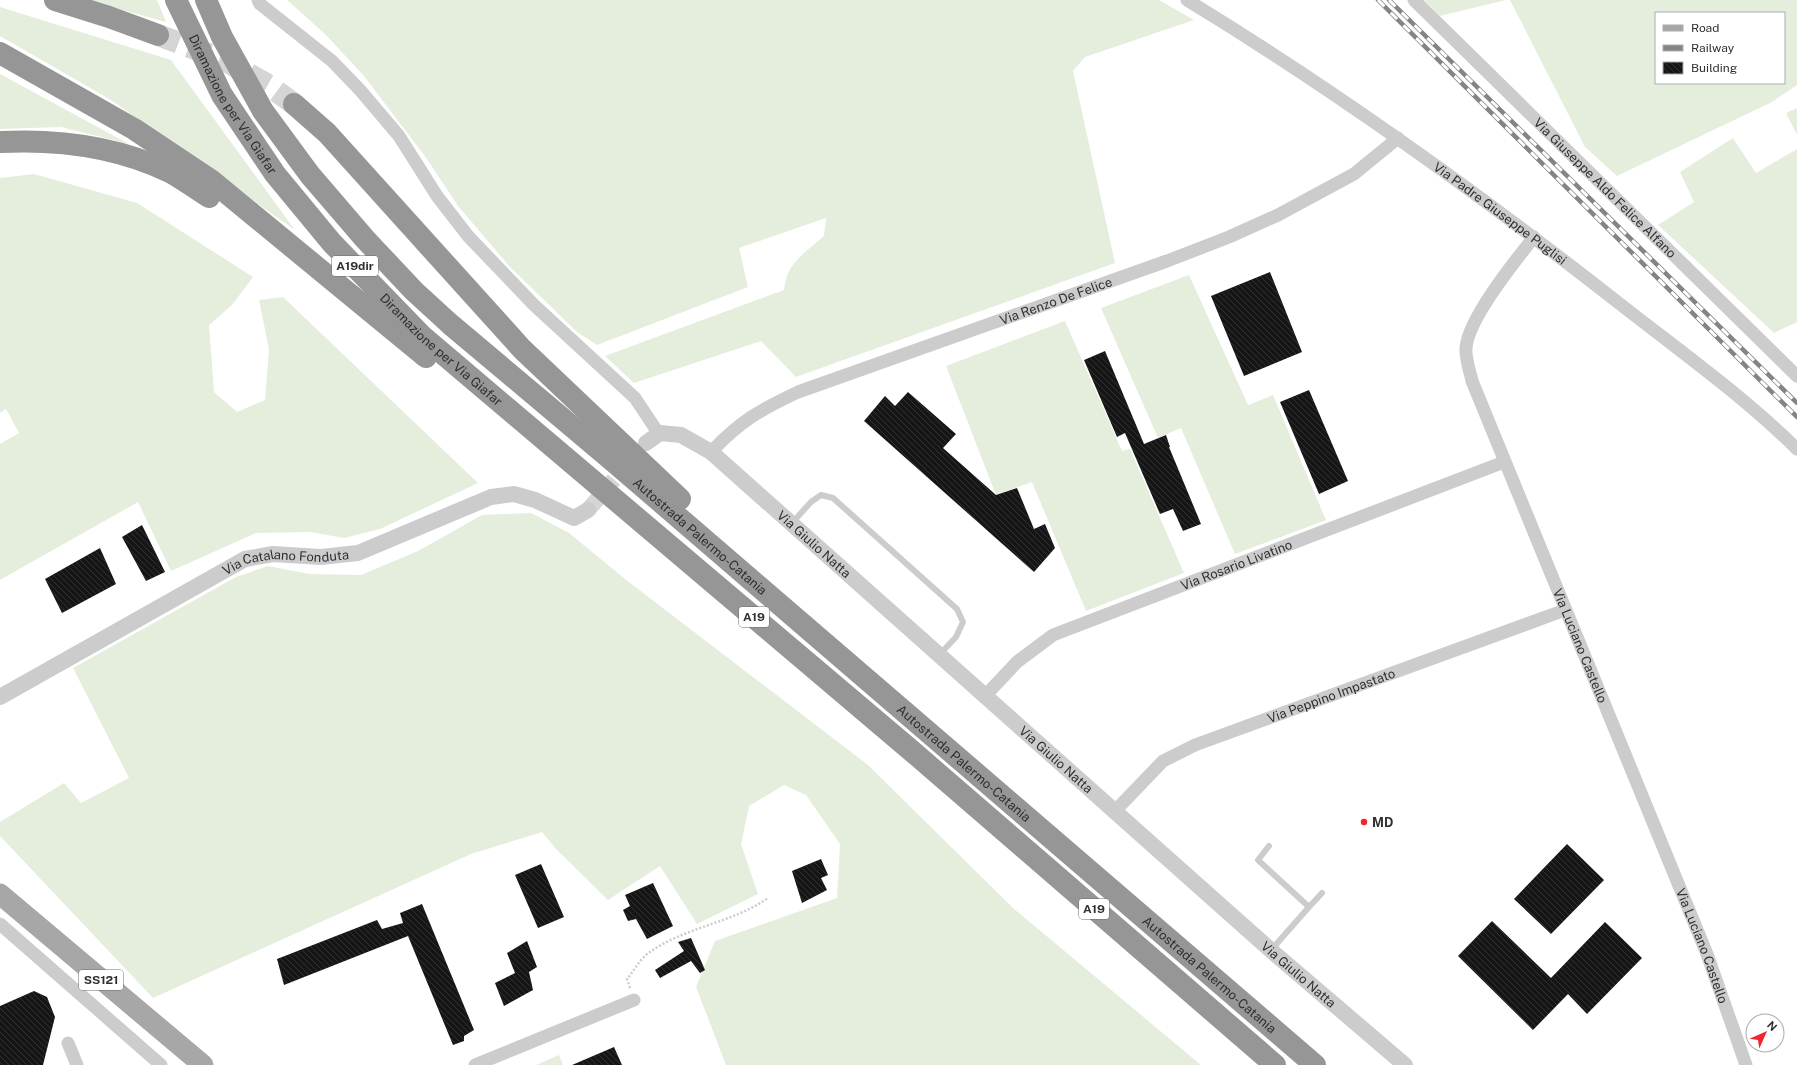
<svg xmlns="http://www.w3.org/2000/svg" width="1797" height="1065" viewBox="0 0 1797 1065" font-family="'Public Sans',sans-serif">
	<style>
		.grass { fill: #e5eedc; fill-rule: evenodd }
		.building { fill: url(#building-back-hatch) }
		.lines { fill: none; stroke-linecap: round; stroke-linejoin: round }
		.tertiary-tunnel { stroke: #d5d5d5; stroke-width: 16; stroke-dasharray: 16 8; stroke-linecap: butt }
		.motorway-tunnel { stroke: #d5d5d5; stroke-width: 22; stroke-dasharray: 22 11; stroke-linecap: butt }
		.path { stroke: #ccc; stroke-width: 2.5; stroke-dasharray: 2 2; stroke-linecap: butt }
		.service { stroke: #ccc; stroke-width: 6 }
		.minor { stroke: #ccc; stroke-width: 13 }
		.tertiary { stroke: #ccc; stroke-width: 16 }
		.primary { stroke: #a7a7a7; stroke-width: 21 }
		.motorway { stroke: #969696; stroke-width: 22 }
		.rail-casing { stroke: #848484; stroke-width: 4.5 }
		.rail { stroke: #fff; stroke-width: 3; stroke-dasharray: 9; stroke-linecap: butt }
		.poi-dot { fill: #f32530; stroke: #fff; stroke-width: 1.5 }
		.labels { text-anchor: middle; stroke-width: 4; stroke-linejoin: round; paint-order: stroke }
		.shield { fill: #fff; stroke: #6d6d6d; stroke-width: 1 }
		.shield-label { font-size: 12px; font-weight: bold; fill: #2f2f2f }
		.street-label { font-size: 13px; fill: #2f2f2f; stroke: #fff }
		.poi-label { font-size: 13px; font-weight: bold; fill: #2f2f2f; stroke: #fff; text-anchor: start }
	</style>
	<defs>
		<pattern id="building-back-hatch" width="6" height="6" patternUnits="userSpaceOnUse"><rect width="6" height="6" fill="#161616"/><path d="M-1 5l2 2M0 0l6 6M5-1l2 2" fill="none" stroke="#303030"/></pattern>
	</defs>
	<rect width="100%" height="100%" fill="#fff"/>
	<path class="grass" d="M86,0h71l9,22z
		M287,0h872l35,20 -109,37 -12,14 42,192 -319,114 -35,-36 -127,42 -29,-27 179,-66c2,-27 21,-37 40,-54l2,-18 -87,30 9,39 -151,58 -20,-13 -67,-65 -52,-61 -31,-47 -63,-83 -38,-41z
		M1424,0h82l-66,16z
		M1510,0h287v85l-25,17 -155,74 -32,-29zM1656,13h128v70h-128z
		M0,7l171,53 124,170 -184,-130 -111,-64z
		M0,74l129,70 -68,-17 -61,2z
		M1797,108v27l-11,-22z
		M1733,138l23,35 41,-24v173l-23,11 -116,-108 36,-23 -14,-30z
		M34,174l103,29 116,74 -21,28 -23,20 5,67 23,20 28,-12 4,-51 -10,-49 24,-3 195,186 -98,46 -36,9 -34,-6 -54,1 -85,38 -33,-69 -138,78v-136l19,-11 -13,-24 -6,4v-235z
		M1189,275l59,130 25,-10 53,125 -91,34 -54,-126 -23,10 -57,-130z
		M1065,321l57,130 8,-2 54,124 -98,38 -54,-129 -36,13 -50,-129z
		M531,513l38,20 56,46 243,186 145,143 188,157h-475l-30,-78 19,-46 122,-43 3,-54 -34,-49 -22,-10 -35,21 -8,38 17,50 -61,30 -37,-58 -52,34 -52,-51 -14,-17 -71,22 -318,144 -153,-162v-14l64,-39 17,20 48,-25 -56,-110 163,-91 32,-11 41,8 52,1 57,-24 64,-36z
		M559,1055l4,10h-27z"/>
	<path class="building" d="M1270,272l32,80 -58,24 -33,-80z
		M1105,351l39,93 22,-9 4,12h-1l32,77 -18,7 -10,-22 -13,5 -35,-81 -8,4 -33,-77z
		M1309,390l39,91 -29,13 -39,-92z
		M908,392l48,42 -13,14 53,47 21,-7 17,41 11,-5 10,24 -21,24 -170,-151 21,-25 10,10z
		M142,525l23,47 -19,9 -24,-44z
		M100,548l16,36 -54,29 -17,-34z
		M1567,844l37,36 -53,54 -37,-35z
		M821,859l7,16 -7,3 6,12 -25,13 -10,-32z
		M541,864l23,53 -26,11 -23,-53z
		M653,883l20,43 -26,13 -11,-20 -8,2 -5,-11 7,-4 -5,-11z
		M422,904l52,126 -10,6v5l-11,4 -45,-109 -124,49 -7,-26 100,-39 5,9 21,-6 -3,-10z
		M1492,921l59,57 54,-56 37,36 -55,56 -19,-20 -35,36 -75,-74z
		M691,938l14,32 -5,3 -9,-12 -31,17 -5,-8 29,-19 -6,-9z
		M527,941l10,26 -8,5 4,18 -29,16 -9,-23 20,-10 -8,-20z
		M34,991l13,6 8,20 -12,48h-43v-59z
		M614,1047l8,18h-50z"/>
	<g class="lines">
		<path class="tertiary-tunnel" d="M588,510l41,-48"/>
		<path class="motorway-tunnel" d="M158,35l66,25 44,25 26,19"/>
		<path class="path" d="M630,988l-3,-9c6,-7 12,-18 19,-24 36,-28 85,-31 122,-57"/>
		<path class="service" d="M792,523l19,-21 10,-7 12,3 124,111 6,13 -7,15 -16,17
			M1269,846l-11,14 51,47 13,-14
			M1272,949l37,-42"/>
		<g class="minor">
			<path d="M258,0l2,4 72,57 28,29 39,46 38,60 31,40 66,69 101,93 24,36"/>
			<path id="s1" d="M1187,0c151,92 294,195 433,304 60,47 123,92 177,145"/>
			<path id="s2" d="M1414,0l383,376"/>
			<path id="s3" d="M1534,237c-19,24 -66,82 -68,111 -1,10 4,23 6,33l235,573 39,111"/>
			<path id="s4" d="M711,452c29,-31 49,-42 87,-60l369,-131 62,-24 49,-22 76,-41 44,-36"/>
			<path id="s5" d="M985,696l32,-34 36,-27 451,-173"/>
			<path id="s6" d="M1115,811l48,-50 32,-16 370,-135"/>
			<path d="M0,924l161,141"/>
			<path d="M68,1043l9,22"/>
			<path d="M475,1065l159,-65"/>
		</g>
		<g class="tertiary">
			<path id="s7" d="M646,443l14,-10 21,2 30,17 564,502 130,111"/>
			<path id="s8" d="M0,697l245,-138 28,-5 48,3 37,-4 133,-56 23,-3 21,6 39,18 14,-8"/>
		</g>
		<path class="primary" d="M0,894l203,171"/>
		<g class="motorway">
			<path d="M55,0l54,17 49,18"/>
			<path id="s9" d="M176,0l46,95 53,79 57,69 90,93 491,416 362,313"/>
			<path id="s10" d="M206,0l16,37 41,74 47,64 55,64 49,52 36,33 163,137 702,604"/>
			<path d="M0,53l134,76 78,52 214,176"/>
			<path d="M294,104l33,29 195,216 158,150"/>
			<path d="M0,142c59,-3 116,4 170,30 13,7 26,17 39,25"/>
		</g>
		<g class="rail-casing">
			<path id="rail" d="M1378,0l419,417
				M1389,0l408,403"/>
		</g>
		<use href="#rail" class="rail"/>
	</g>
	<circle class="poi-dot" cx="1364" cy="822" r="4"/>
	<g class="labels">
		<g class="shield">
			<rect x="332" y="256" width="46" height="20" rx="3"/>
			<rect x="739" y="607" width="30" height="20" rx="3"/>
			<rect x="1079" y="899" width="30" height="20" rx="3"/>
			<rect x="79" y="970" width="44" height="20" rx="3"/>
		</g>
		<g class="shield-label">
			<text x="355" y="270">A19dir</text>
			<text x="754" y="621">A19</text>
			<text x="1094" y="913">A19</text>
			<text x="101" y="984">SS121</text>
		</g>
		<g class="street-label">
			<text dy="5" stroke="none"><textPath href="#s9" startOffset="119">Diramazione per Via Giafar</textPath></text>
			<text dy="5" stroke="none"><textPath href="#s2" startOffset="268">Via Giuseppe Aldo Felice Alfano</textPath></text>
			<text dy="5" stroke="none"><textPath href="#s1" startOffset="379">Via Padre Giuseppe Puglisi</textPath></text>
			<text dy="5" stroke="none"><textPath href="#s4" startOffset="380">Via Renzo De Felice</textPath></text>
			<text dy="5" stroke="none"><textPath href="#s9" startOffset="443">Diramazione per Via Giafar</textPath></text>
			<text dy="5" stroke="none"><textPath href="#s10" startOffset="737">Autostrada Palermo-Catania</textPath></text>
			<text dy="5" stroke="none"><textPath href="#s7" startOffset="211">Via Giulio Natta</textPath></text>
			<text dy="5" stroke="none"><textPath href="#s8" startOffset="321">Via Catalano Fonduta</textPath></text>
			<text dy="5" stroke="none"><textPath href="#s5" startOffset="288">Via Rosario Livatino</textPath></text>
			<text dy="5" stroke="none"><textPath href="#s3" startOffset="451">Via Luciano Castello</textPath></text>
			<text dy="5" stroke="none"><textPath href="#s6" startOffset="250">Via Peppino Impastato</textPath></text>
			<text dy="5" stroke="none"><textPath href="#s7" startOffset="535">Via Giulio Natta</textPath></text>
			<text dy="5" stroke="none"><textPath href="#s10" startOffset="1085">Autostrada Palermo-Catania</textPath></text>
			<text dy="5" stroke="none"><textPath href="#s3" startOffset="775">Via Luciano Castello</textPath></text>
			<text dy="5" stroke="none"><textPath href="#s10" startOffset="1409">Autostrada Palermo-Catania</textPath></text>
			<text dy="5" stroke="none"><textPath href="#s7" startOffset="859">Via Giulio Natta</textPath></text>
		</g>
		<g class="poi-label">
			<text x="1372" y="827">MD</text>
		</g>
	</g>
	<rect x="1655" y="12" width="130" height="72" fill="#ffffff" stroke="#acacac"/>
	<rect x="1663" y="25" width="20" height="6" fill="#a7a7a7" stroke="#acacac"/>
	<text x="1691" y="32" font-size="12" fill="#2f2f2f">Road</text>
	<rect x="1663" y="45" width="20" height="6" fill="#848484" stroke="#acacac"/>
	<text x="1691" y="52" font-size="12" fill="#2f2f2f">Railway</text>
	<rect x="1663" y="62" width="20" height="12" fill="url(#building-back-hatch)" stroke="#acacac"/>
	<text x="1691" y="72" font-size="12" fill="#2f2f2f">Building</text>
	<g transform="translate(1765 1033) rotate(45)"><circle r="19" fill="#ffffff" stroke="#acacac"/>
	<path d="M0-3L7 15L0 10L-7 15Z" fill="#f32530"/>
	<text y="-6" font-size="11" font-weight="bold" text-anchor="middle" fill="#2f2f2f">N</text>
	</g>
</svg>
